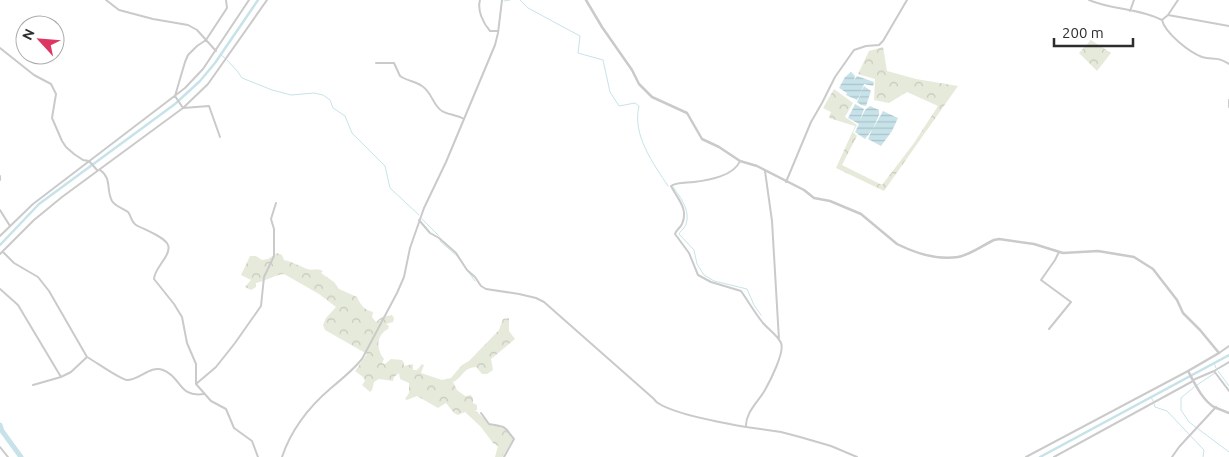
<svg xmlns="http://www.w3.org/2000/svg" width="1229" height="457" viewBox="0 0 1229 457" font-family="Ubuntu,sans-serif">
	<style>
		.forest { fill: url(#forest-crowns) }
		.water { fill: url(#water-rules) }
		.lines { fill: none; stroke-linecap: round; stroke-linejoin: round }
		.stream { stroke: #c7e3e9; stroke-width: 1 }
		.canal { stroke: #c7e3e9; stroke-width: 2.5 }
		.river { stroke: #c7e3e9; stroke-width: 5 }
		.minor { stroke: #cacaca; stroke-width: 2 }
		.tertiary { stroke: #cacaca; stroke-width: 2.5 }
	</style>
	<defs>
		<pattern id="forest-crowns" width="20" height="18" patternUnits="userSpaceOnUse" patternTransform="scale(1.25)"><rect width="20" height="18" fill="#e6eadb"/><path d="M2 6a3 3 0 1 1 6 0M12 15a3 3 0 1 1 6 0" fill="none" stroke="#c6c9bc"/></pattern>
		<pattern id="water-rules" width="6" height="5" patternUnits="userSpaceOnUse" patternTransform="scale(1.25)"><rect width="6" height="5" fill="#c7e3e9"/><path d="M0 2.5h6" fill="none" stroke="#abc3c8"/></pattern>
	</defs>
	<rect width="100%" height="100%" fill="#fff"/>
	<path class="forest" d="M1091,40l20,13 -14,18 -18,-18z
		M883,47l4,24 29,8 42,7 -74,105 -48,-23 19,-42 -26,-8 2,-6 -8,-4 11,-19 19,14 -8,14 12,8 -4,7 4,4 -15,29 40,20 32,-42 24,-37 -31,-14 -18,11 -15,-3 1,-21 -17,-5 11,-23z
		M277,253l5,2 2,5c9,2 15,6 23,9 5,2 10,-1 16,2l-2,2 13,9 5,7 18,8c3,7 7,13 16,15l-1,5 4,5 6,-5 10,-2 2,3 -1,4 -7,2 3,2 -1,3c-12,6 -12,21 -4,30l-2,4 3,1 6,-5 11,1 2,3v3l9,-2v6h4l5,-6 2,1 -3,8 21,7 9,-2 11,-13 7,-4 30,-31 4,-11 6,-1v13l6,8 -24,20 2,11 -6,4h-5l-6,-7c-14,1 -13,11 -23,15l4,8 8,6 6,-1 2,3v5l4,2v5h-2l17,16h8l8,3 5,11 -11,17h-7l3,-11 -5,-3 -12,-16 -16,-15 -7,3 -4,-2 -8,-10 -8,5 -21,-12 -10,4 -2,-1 4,-6v-10l-9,-4 -1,-6 -5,4 -1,4 -14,-2 -5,3 -2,8 -2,2 -8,-7 3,-4 -2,-4 -8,-6 12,-17 -42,-24 -2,-5 3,-7 10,-11 -17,-13 -35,-20c-10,1 -18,7 -28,9v4l-5,3 -6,-3 6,-7 -10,-5 9,-19h6l6,4 6,-1z"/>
	<path class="water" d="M851,72l4,4 -1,4 3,-4 17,6 -1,4 -9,-2 -3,8 3,-6 7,5 -5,15 -5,-1 -4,-3 4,-9 -4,7 -11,-5 1,-2 -8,-5 6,-11z
		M855,104l9,5 -4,11 5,-10 5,-4 9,4v5l-6,14 10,-18 15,7 -6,13 -11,15 -13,-7 4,-9 -7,9 -10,-7 4,-8 -11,-6z"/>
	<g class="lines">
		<path class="stream" d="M520,0l8,8 52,28 -2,17 25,7 7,32 9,14 16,-3 4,3c-7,29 14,57 29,80
			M504,1l6,-1
			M221,55l4,3
			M227,60l11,12 4,6 30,12 19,5 23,-2 9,2 7,5 3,8 12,8 7,17 33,33 5,22 29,27
			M673,187c8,11 20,27 11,41 -2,2 -4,4 -5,6l15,16 3,14 7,11 10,6 33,8 7,16 7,10
			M422,219l17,17
			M440,241l17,15 18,25
			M1214,363l2,5
			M1218,371l11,15
			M1197,385l18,-12
			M1194,387l-13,11v12l8,12 40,30
			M1151,397l2,4
			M1154,404l1,3 12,4 37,39 -1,7"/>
		<path class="canal" d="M0,245l39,-41 136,-100 25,-23 15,-18 43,-63
			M1040,457l189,-102"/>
		<path class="river" d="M0,425l2,6 19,26"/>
		<path class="minor" d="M106,0l13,10 34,9 35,6 9,5 19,21
			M480,0c-3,10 3,23 10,31h8
			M1089,0c23,10 50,8 73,20
			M1130,11l4,-11
			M1168,15l61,11
			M1162,20c3,13 27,32 40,37 11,3 15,-1 27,7
			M1162,20l6,-5 10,-15
			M0,48l34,27 17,9 5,10 -4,24 10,23 4,6 8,7 9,6 6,1 8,9
			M376,63h18l6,13c7,5 15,5 22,10 10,6 11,20 20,25 4,3 15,4 22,8
			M1229,100v7
			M183,108l25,-24 59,-84
			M183,108l26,-2 11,31
			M740,161c-6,15 -31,19 -46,21 -8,1 -17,0 -23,4 6,12 18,23 11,38 -2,4 -6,6 -7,10l14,19 9,22 13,7 30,9c7,10 14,22 22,32 6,7 14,12 18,20 4,9 -11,38 -16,47 -7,12 -20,23 -19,37l35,5 19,5 31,9 26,11
			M100,170c12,8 6,20 12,31 4,6 11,7 16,11 3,3 3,10 8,13 7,4 29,12 32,20 4,10 -14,23 -14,34l20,25 8,13 5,26 9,21v20l15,17 15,8 8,19 18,13 6,16
			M765,171l7,50 7,119
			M0,176v4
			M786,182l25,-60 11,-19 13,-26 19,-27 12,-4 13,-1 4,-4 24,-41
			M0,210l10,16
			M419,220l11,13 9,5 17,15 11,17 8,7 6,9 5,3 33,5 17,4 8,4 110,97c7,13 75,25 92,28
			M0,236l33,-32 152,-116 18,-19 46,-69
			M3,252l11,11 24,14 11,14 38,66
			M0,254l34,-34 28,-23 121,-89 -8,-12 10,-34 3,-7 9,-9 9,-6 21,-32 -1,-8
			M0,289l18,16 43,72 10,-5 16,-15c9,5 34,23 40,23 13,0 23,-15 36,-10 19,7 15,28 41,24
			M1049,329l22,-27 -30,-22 14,-20 4,-8
			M1219,353l10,-7
			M1214,371l15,20
			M1193,380l21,-9 15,-9
			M196,384l20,-17 19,-24 26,-37 3,-29 10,-21v-27l-3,-10 5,-16
			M33,385l28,-8
			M481,413l8,11c19,3 14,2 25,15l-10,18
			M0,447l8,10
			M282,457c9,-27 28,-51 49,-69 11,-9 22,-18 31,-29l35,-66 7,-16 6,-29 14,-40 22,-46 49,-117 3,-12 4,-33
			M1026,457l162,-86
			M1054,457l139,-76
			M1172,457l7,-10 37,-40"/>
		<path class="tertiary" d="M586,0l16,27 30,43 7,14 13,13 35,16 15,26 17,8 21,14 17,5 47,24 10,8 16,3 31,13 36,30c18,9 41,16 61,13 12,-2 25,-12 36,-17l5,-1 35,5 29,9 35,-2 36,6 19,12 24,31 6,13 17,17 19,23 -31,18c6,11 14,29 26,36 5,2 10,4 15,6"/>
	</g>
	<g transform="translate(40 40) rotate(296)"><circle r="24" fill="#ffffff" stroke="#ababab"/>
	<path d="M0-4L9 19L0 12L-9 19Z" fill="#dd3663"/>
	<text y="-8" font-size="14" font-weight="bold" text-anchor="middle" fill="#2d2d2d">N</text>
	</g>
	<path d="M1054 38v8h79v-8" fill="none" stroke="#2d2d2d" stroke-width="2.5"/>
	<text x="1062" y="38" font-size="15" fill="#2d2d2d" stroke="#ffffff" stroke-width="4" paint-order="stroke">200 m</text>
</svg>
